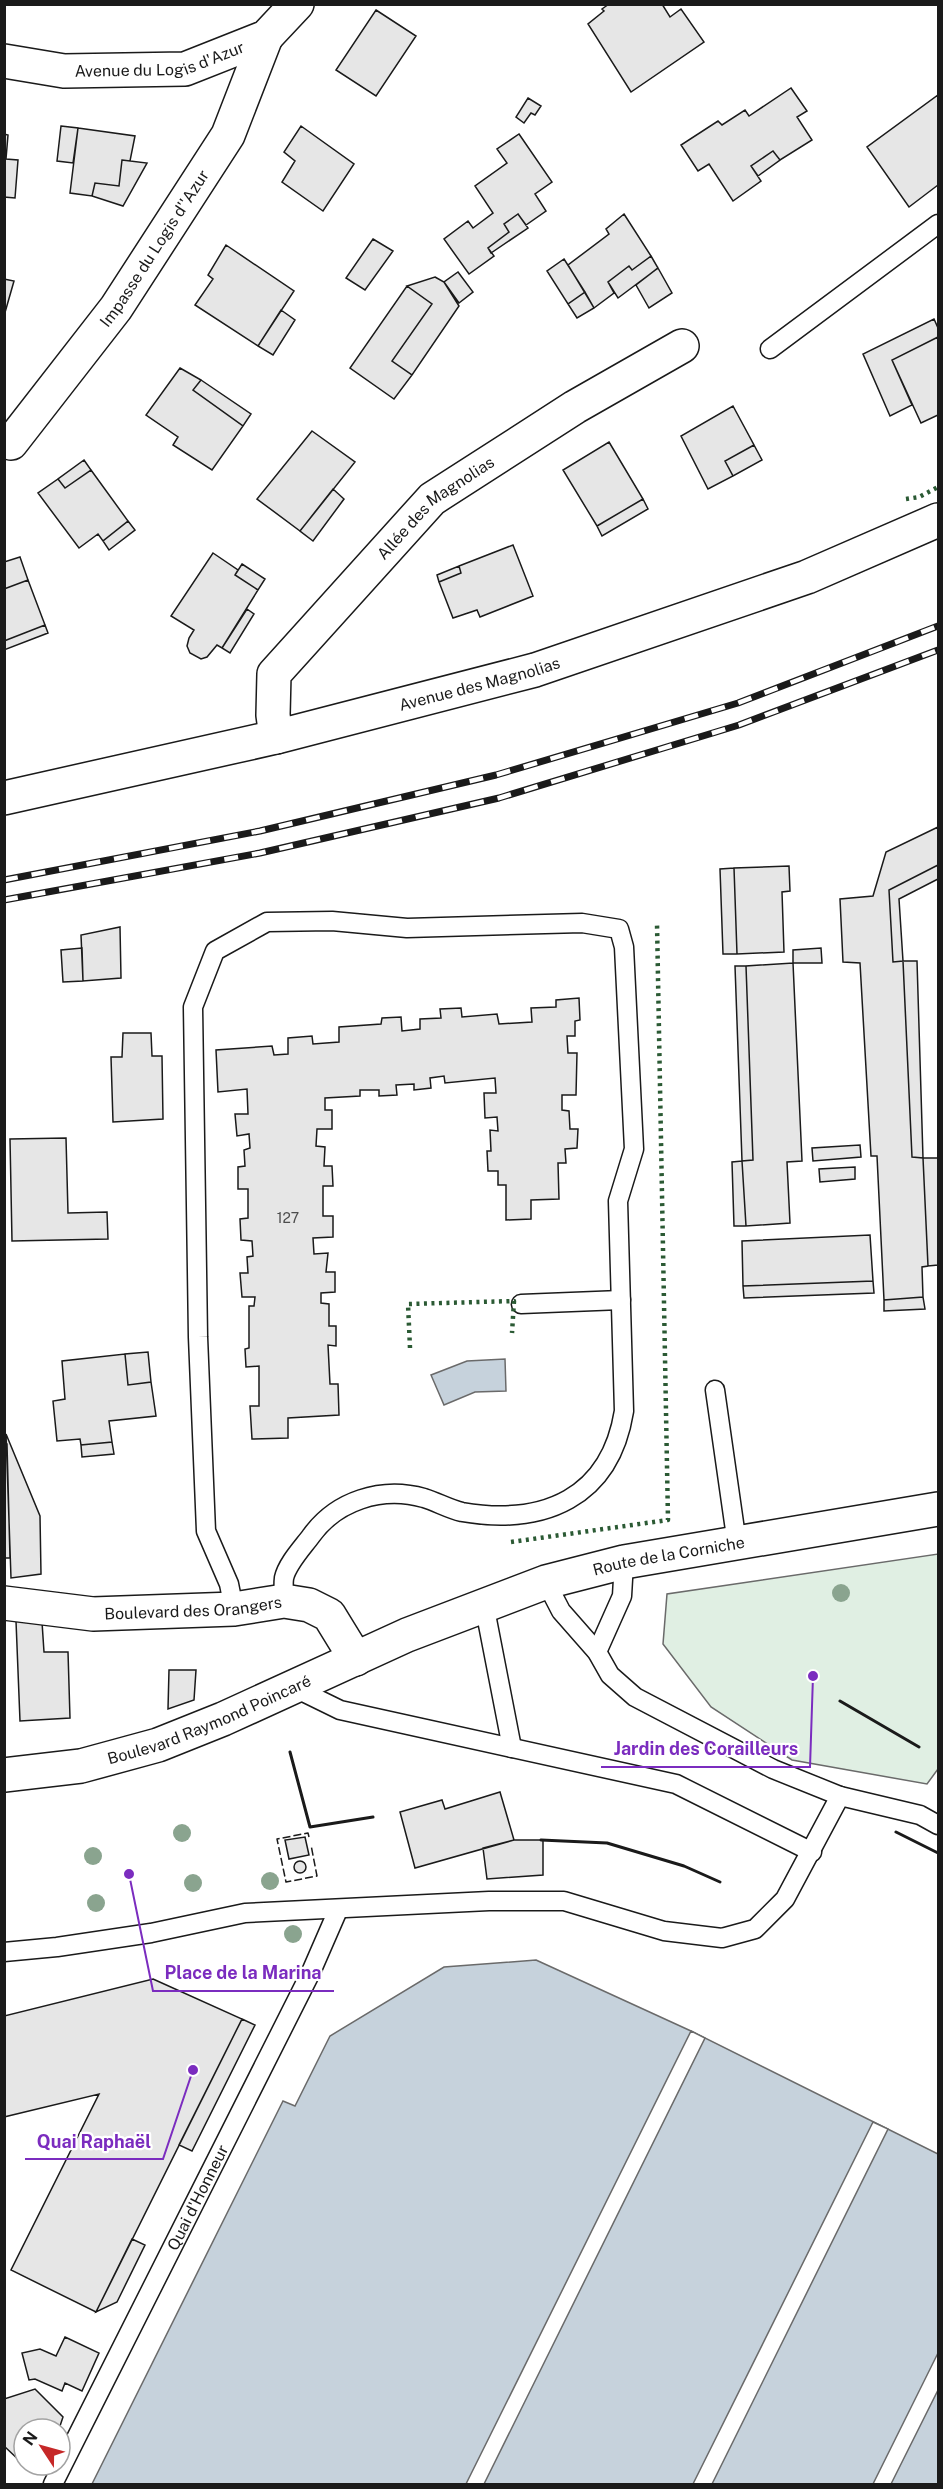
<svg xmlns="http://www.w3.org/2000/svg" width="943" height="2489" viewBox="0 0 943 2489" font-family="'Public Sans',sans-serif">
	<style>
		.green { fill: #e0efe3; stroke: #6a6a6a; stroke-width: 1.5 }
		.water { fill: #c6d2dc; stroke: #6a6a6a; stroke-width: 1.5 }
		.pier { fill: #fff; stroke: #6a6a6a; stroke-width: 1.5 }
		.building { fill: #e6e6e6; stroke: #1a1a1a; stroke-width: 1.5 }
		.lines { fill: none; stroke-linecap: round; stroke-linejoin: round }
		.lane-casing { stroke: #1a1a1a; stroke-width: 21 }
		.street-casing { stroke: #1a1a1a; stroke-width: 36 }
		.primary-casing { stroke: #1a1a1a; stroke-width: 36 }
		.lane { stroke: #fff; stroke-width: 18 }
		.street { stroke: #fff; stroke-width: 33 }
		.primary { stroke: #fff; stroke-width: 33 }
		.rail-casing { stroke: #1a1a1a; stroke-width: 7 }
		.rail { stroke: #fff; stroke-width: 4.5; stroke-dasharray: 14; stroke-linecap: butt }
		.hedge { stroke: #2b5a34; stroke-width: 4.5; stroke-dasharray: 3 4.5; stroke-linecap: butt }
		.fence { stroke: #1a1a1a; stroke-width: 1.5; stroke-dasharray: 8 3; stroke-linecap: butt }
		.wall { stroke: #1a1a1a; stroke-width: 3 }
		.tree { fill: #8aa48f }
		.labels { text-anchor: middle; stroke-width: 4.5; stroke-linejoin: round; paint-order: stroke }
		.number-label { font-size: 14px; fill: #4d4d4d }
		.street-label { font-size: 16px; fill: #1a1a1a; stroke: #fff }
		.leader { fill: none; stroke: #7b2cbf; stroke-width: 2 }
		.callout-dot { fill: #7b2cbf; stroke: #fff; stroke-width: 2 }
		.callout-label { font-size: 18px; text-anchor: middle; font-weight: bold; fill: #7b2cbf; stroke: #fff; stroke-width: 4.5; stroke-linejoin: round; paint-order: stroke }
	</style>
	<rect width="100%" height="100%" fill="#fff"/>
	<path class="green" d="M938,1554v215l-11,15 -135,-24 -81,-53 -48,-63 4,-50z"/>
	<path class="water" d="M505,1359l1,32 -31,1 -31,13 -13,-30 36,-14z
		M536,1960l155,71 247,123v330h-846l191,-383 12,5 35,-70 114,-69z"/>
	<path class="pier" d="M691,2031l14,7 -221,446h-18z
		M873,2122l15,7 -176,355h-19z
		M938,2353v37l-47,94h-18z"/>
	<path class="building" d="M609,4h53l8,13 11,-8 23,33 -73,50 -43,-68 16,-13 -2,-2z
		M376,10l40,26 -40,60 -40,-26z
		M791,88l16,23 -10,6 15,23 -32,20 -7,-9 -22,15 10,15 -28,20 -24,-37 -11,7 -17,-26 37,-24 4,4 23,-15 4,6z
		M938,95v90l-29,22 -42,-60z
		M528,98l13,8 -6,9 -4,-2 -7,10 -8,-6z
		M61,126l17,2 -5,35 -16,-2z
		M301,126l53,38 -31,47 -41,-29 13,-21 -11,-9z
		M78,128l57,8 -5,25 -8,-1 -3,26 -24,-3 -3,13 -22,-3z
		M4,134l4,1 -2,24 12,1 -3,38 -11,-1z
		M519,134l33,48 -17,12 11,17 -20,14 -8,-11 -14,10 5,8 -21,16 6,8 -25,18 -25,-35 24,-18 5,7 20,-15 -18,-27 32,-23 -10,-14z
		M773,151l7,9 -22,16 -7,-10z
		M122,160l25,3 -24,43 -31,-10 3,-13 24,3z
		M518,214l10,14 -37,25 -3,-5 21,-16 -5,-8z
		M624,214l27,42 -19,14 -3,-4 -21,16 6,11 -20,15 -26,-43 41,-31 -3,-5z
		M373,239l20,12 -28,39 -19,-12z
		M226,245l68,46 -36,55 -63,-41 18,-26 -5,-4z
		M651,256l7,12 -40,30 -10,-16 21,-16 3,4z
		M564,259l21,33 -17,12 -21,-33z
		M658,268l14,25 -23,15 -13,-23z
		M458,272l15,20 -14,11 -15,-21z
		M435,277l9,5 15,24 -47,69 -20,-14 40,-57 -25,-18z
		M4,279l10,2 -10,35z
		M407,286l25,18 -40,57 20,14 -18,24 -44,-31z
		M585,292l9,16 -17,10 -9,-14z
		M281,310l14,10 -22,35 -15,-9z
		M934,319l4,9v9l-46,23 20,45 -22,11 -27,-62z
		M938,337v78l-17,8 -29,-63z
		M180,368l21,12 -8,10 50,36 -31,44 -39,-25 5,-8 -32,-22z
		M201,380l50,34 -8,12 -50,-36z
		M733,406l21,39 -29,16 8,15 -25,13 -27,-53z
		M312,431l43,31 -55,69 -43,-32z
		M609,442l34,57 -46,27 -34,-56z
		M754,445l8,15 -29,16 -8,-15z
		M84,460l7,10 -26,18 -7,-9z
		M91,470l37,51 -25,20 -5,-7 -19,14 -41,-55 20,-14 7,9z
		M333,489l11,10 -31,42 -13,-10z
		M643,499l5,10 -46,27 -5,-10z
		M128,521l7,9 -26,20 -6,-9z
		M513,545l20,51 -53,21 -3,-7 -24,8 -14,-36 22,-9 -2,-7z
		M213,553l25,17 -3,5 23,15 -36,58 -5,-3 -10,12 -6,2 -11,-6 -3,-7 2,-8 5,-8 -23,-14z
		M20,557l8,23 -24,9v-27z
		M242,564l23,15 -7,11 -23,-15z
		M459,566l2,7 -22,9 -2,-7z
		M28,580l17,45 -41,16v-52z
		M247,609l7,5 -24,39 -8,-5z
		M45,625l3,8 -44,17v-9z
		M938,827v38l-49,25 4,72 10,-1 9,196 11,1 5,108 -6,1 1,30 -39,3 -7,-144h-6l-11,-193 -17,-1 -3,-63 33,-3 13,-44z
		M938,865v14l-39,20 4,62 -10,1 -4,-72z
		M789,866l1,25 -8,1 2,60 -47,2 -3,-86z
		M734,868l3,86h-14l-3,-85z
		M120,927l1,51 -38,3 -2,-46z
		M82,948l1,33 -20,1 -2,-32z
		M821,948l1,15h-29v-13z
		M903,961h14l6,197 -11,-1z
		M793,963l9,198 -15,1 3,61 -44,3 -4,-65 11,-1 -7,-194z
		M735,966h11l7,194 -11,1z
		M579,998l1,22 -5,1v15h-8l1,17h9l-1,42h-14v15l7,1 1,18h8l-1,19 -12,1 1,14h-8l1,36 -28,1v19l-25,1v-35h-8v-14h-10l-1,-20h4l-1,-21 8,1 -1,-14 -12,1 -1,-25h12l-1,-15 -50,5 -1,-7 -14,2 1,10 -17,2v-6l-18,1 1,10 -18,1v-6h-19v6l-35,2v12h7v19h-15l-1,17 9,1 -1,19h8l1,20h-10v30h10v21l-20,1 1,16 14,-1 -2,19h9v20l-14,1v10l8,1v22h7v20l-8,-1 2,39h8l1,31 -51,3v20l-36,1 -2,-33h9v-40l-13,1 -1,-18 4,-1v-42h5l1,-9h-13l-2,-24h8l-1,-16 6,-1 -1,-15 -11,-1 -1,-21 8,-1v-29h-10v-22l7,-1 -1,-16 6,-2 -1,-14 -12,2 -2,-22h13l-1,-25 -29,3 -2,-42 56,-4 2,9 14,-1v-16l24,-2 1,8 26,-2v-15l42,-3 1,-6 19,-1 1,14 18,-2v-10l21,-1 -1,-9 21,-1 1,9 35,-3 2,10 33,-2 -1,-14 25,-1v-7z
		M123,1033h28l1,23h10l1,63 -50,3 -2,-65h11z
		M66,1138l2,75 39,-1 1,27 -96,2 -2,-102z
		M860,1145l1,12 -48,4 -1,-13z
		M923,1158h15v107l-10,1z
		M742,1161l4,65h-12l-2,-64z
		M855,1167v12l-35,3 -1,-13z
		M870,1235l3,46 -130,5 -1,-45z
		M873,1281l1,12 -130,5 -1,-12z
		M923,1297l2,12 -41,2v-11z
		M148,1352l3,30 -23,3 -3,-31z
		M125,1354l3,31 23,-3 5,34 -47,5 3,21 -31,3 -1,-6 -23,2 -4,-40 12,-2 -3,-38z
		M6,1434l34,82 1,58 -30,4z
		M112,1442l2,12 -32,3 -1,-12z
		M4,1444h3l3,114h-6z
		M16,1621l26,1 2,30h24l2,66 -50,3z
		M169,1670h27l-2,30 -26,9z
		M500,1792l14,48 -99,28 -15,-56 42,-12 3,9z
		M305,1837l4,18 -20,4 -4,-19z
		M514,1840h29v35l-56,4 -4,-31z
		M294 1867a6 6 0 1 1 12 0a6 6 0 1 1-12 0Z
		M153,1979l89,40 -146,293 -85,-42 88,-176 -95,23v-101z
		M242,2019l13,6 -63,126 -13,-6z
		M132,2239l13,6 -28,57 -21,10z
		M65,2337l34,16 -17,38 -17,-8 -3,8 -27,-12 -6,1 -7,-27 18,-4 16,7z
		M35,2389l28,28 -4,12h-35v30l-4,2 -16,-15v-47z"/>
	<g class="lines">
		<g class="lane-casing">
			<g id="lane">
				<path d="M770,349l168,-125"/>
				<path d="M521,1304l100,-4"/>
				<path d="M715,1390l22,154"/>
				<path d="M546,1582l15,29 36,41 13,23 25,22 138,72 67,27"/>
				<path d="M484,1604l28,144"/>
				<path d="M234,1609l-5,-25 -23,-53 -8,-194 -5,-330 22,-56 52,-29 65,-1 75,7 175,-5 37,6 5,18 10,202 -16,52 6,210c-14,87 -80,115 -162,101 -13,-3 -25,-10 -38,-14 -43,-12 -88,3 -113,38 -9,12 -24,28 -27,42 -1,7 0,16 0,23"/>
				<path d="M597,1652l25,-56 2,-34"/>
				<path d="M293,1687l47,23 336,74 136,68"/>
				<path d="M4,1952l53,-5 94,-14 94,-20 244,-12h75l100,30 58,7 33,-9 30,-30 55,-103 80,19 18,10"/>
				<path id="s1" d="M53,2484l258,-512 27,-62"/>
			</g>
		</g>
		<g class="street-casing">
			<g id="street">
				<path id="s2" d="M4,61l60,10 121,-2 81,-32 31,-33"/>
				<path id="s3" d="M11,443l105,-135 112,-173 38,-98"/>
				<path id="s4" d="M276,737l-3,-22 1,-41 158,-175 143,-92 107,-61"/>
				<path id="s5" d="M4,798l272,-61 259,-67 272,-93 131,-57"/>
				<path id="s6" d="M4,1603l89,11 141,-5 50,-8 25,4 20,10 27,44"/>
			</g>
		</g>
		<g class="primary-casing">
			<g id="primary">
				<path id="s7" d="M4,1775l77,-9 77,-21 65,-26 184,-84 139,-53 78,-20 314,-53"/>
			</g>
		</g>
		<use href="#lane" class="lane"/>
		<use href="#street" class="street"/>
		<use href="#primary" class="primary"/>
		<g class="rail-casing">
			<path id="rail" d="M4,880l256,-49 236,-56 242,-72 200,-77
				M4,900l256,-47 239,-55 240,-73 199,-75"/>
		</g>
		<use href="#rail" class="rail"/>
		<path class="hedge" d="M906,499l13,-2 19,-10
			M410,1348l-2,-44 106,-3 -2,32
			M511,1542l157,-22 -11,-597"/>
		<path class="fence" d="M309,1837l-1,-4 -31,6 9,43 31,-6 -6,-31"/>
		<path class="wall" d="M840,1701l79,46
			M290,1752l20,75 63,-10
			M896,1832l42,21
			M541,1840l66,3 77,23 36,16"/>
	</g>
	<g class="tree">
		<circle cx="841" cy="1593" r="9"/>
		<circle cx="182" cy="1833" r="9"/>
		<circle cx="93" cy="1856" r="9"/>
		<circle cx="270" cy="1881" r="9"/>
		<circle cx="193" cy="1883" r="9"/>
		<circle cx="96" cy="1903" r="9"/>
		<circle cx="293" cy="1934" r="9"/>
	</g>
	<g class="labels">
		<g class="number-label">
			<text x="288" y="1223">127</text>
		</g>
		<g class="street-label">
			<text dy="6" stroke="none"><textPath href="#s2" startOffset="158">Avenue du Logis d'Azur</textPath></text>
			<text dy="6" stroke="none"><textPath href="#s3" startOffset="242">Impasse du Logis d''Azur</textPath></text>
			<text dy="6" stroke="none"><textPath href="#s4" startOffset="296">Allée des Magnolias</textPath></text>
			<text dy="6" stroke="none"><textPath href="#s5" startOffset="489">Avenue des Magnolias</textPath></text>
			<text dy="6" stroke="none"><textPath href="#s7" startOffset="704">Route de la Corniche</textPath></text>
			<text dy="6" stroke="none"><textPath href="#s6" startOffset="190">Boulevard des Orangers</textPath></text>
			<text dy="6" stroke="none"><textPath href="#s7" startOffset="214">Boulevard Raymond Poincaré</textPath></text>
			<text dy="6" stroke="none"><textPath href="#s1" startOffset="321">Quai d'Honneur</textPath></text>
		</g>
	</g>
	<path class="leader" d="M813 1676L810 1767H601M129 1874L153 1991H334M193 2070L163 2159H25"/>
	<g class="callout-dot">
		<circle cx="813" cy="1676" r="6"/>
		<circle cx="129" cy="1874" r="6"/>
		<circle cx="193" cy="2070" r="6"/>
	</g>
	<g class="callout-label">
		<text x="706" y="1755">Jardin des Corailleurs</text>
		<text x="243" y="1979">Place de la Marina</text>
		<text x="94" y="2148">Quai Raphaël</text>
	</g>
	<rect width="943" height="2489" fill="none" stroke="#1a1a1a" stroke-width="12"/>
	<g transform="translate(42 2447) rotate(306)"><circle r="28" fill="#ffffff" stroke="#a3a3a3" stroke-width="1.5"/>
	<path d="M0-4.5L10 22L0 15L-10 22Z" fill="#c62828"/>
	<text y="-9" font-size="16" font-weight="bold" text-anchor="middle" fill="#1a1a1a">N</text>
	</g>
</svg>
